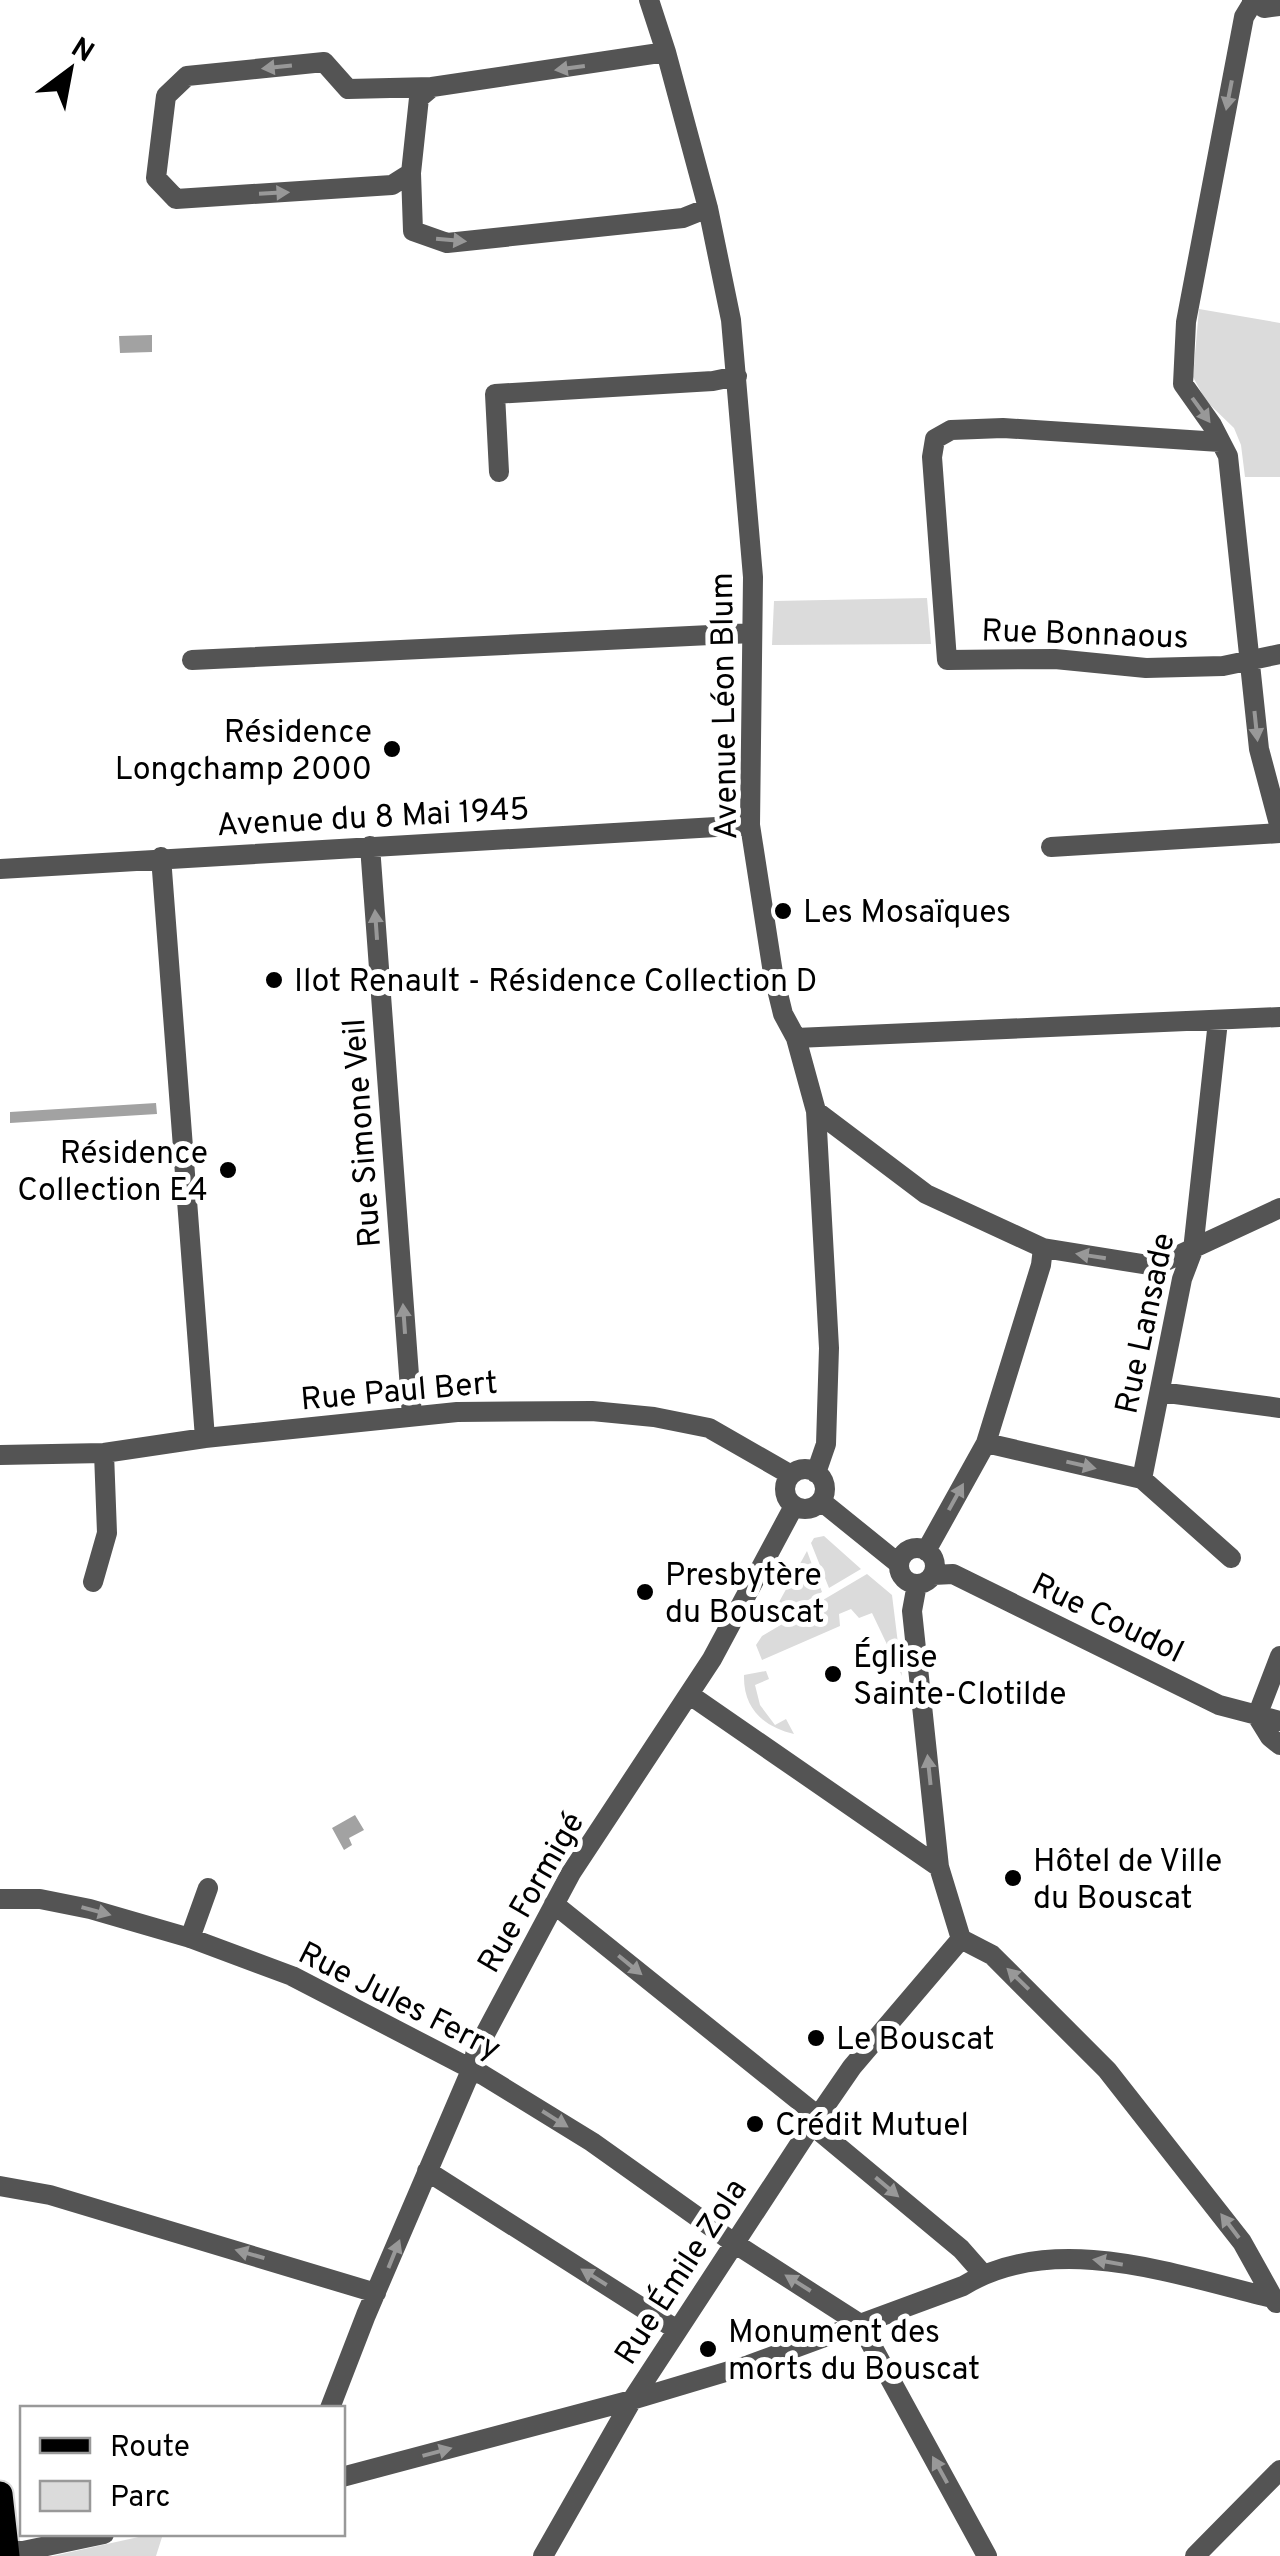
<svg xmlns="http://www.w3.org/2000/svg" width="1280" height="2556" viewBox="0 0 1280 2556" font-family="Overpass,sans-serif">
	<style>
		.green { fill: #dbdbdb }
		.water { fill: #a2a2a2 }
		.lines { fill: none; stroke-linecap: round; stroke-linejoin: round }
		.major-casing { stroke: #dbdbdb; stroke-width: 29 }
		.minor { stroke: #545454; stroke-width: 20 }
		.major { stroke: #000; stroke-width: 25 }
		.oneway { fill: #989898 }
		.poi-dot { fill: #000; stroke: #fff; stroke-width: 4 }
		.labels { text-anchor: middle; stroke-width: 10; stroke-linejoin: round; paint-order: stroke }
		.street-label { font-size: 32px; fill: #000; stroke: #fff }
		.poi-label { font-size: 32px; fill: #000; stroke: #fff; text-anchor: start }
	</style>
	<rect width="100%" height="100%" fill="#fff"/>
	<path class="green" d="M1199,309l81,14v154h-35l-4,-32 -7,-17 -28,-27 -13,-24z
		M927,598l4,46 -159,1 2,-44z
		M824,1536l37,33 -32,19 -18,-45 3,-5z
		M807,1551l15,41 -55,32z
		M867,1574l25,21 10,81 -30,-63 -13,5 -8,-9 -12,5 1,12 -78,34 -6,-15 6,-9z
		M766,1671l3,8 -14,6 5,20 15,20 11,-6 8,15c-30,-7 -51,-25 -50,-59z
		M152,2534h11l-7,22h-103z"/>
	<path class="water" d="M152,335v17l-32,1 -1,-17z
		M156,1103l1,11 -147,9v-11z
		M355,1815l9,15 -15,8 3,7 -8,5 -12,-22z"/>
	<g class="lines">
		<g class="major-casing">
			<path id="major" d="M0,2494l7,62"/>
		</g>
		<path class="minor" d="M649,0l17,52 42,156 23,112 22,257 -3,248 23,148 10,41 13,24 20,73 13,237 -3,96 -10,29
			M1252,0l12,8 16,-2
			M1253,2l-9,15 -58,305 -3,62 29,41 16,31 31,293 21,79
			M666,52l-234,35 -13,11 -8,75 2,58 34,12 236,-25 25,-10
			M411,173l-19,12 -216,14 -20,-21 10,-82 21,-20 137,-14 24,27 84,-2
			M1220,442l-217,-14 -52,2 -16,9 -3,18 15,203 108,-1 91,9 77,-2 57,-12
			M499,472l-4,-78 218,-13 24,-5
			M192,660l560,-27
			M370,846l42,570
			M1051,847l229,-14
			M161,857l44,581
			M0,869l750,-44
			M796,1038l484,-21
			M816,1111l110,83 117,54 112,18 125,-58
			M1160,1392l120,16
			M986,1443l156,36 40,-200 11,-29 25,-229
			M0,1455l104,-2 101,-15 252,-26 135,-1 62,6 55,11 82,47
			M785 1489a20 20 0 1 1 40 0a20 20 0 1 1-40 0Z
			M1142,1479l89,79
			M821,1501l78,63
			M899 1566a18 18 0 1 1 36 0a18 18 0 1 1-36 0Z
			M926,1551l60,-108 55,-178 2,-17
			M933,1575l20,-1 266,131 61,16
			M93,1582l14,-49 -3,-80
			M917,1584l-5,27 27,256 22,72
			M690,1695l249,172
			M1257,1716l23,-60
			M1257,1716l13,21 10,8
			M0,1899h40l50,10 100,29 102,38 191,99 109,67 142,101 126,81 127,232
			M554,1904l264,212
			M190,1938l18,-50
			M961,1939l31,16 115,115 135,172 34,61
			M812,2125l149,124 22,25
			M427,2171l250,159
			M0,2186l50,9 326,98
			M330,2408l36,-93 106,-247 4,-17 95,-178 141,-214 82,-153
			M342,2477l290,-77 117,-35 214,-79c91,-56 213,-11 309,12
			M0,2551h23l81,-17
			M543,2556l89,-156 180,-275 40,-58 109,-128
			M1195,2556l85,-86"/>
		<use href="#major" class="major"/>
	</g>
	<defs><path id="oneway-solid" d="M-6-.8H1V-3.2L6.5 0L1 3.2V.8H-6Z" transform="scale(2.5)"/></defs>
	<g class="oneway">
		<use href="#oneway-solid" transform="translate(277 67) rotate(174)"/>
		<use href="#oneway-solid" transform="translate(570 68) rotate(172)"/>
		<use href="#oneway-solid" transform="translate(1229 95) rotate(101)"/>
		<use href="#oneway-solid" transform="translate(274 193) rotate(-3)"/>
		<use href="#oneway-solid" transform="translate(451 240) rotate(5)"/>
		<use href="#oneway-solid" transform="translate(1201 410) rotate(54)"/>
		<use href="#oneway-solid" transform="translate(1256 726) rotate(84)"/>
		<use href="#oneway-solid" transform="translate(376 925) rotate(-94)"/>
		<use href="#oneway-solid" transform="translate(1091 1256) rotate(-171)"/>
		<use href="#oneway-solid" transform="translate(404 1319) rotate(-94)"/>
		<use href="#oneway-solid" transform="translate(1081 1465) rotate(13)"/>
		<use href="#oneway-solid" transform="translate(956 1497) rotate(-61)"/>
		<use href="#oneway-solid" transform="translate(929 1770) rotate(-96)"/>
		<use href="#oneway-solid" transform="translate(96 1911) rotate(15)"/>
		<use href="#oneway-solid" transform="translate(630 1965) rotate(39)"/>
		<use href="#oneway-solid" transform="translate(1018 1979) rotate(-136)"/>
		<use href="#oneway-solid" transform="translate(555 2119) rotate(32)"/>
		<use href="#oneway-solid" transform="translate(887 2187) rotate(40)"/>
		<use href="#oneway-solid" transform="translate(1230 2226) rotate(-127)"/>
		<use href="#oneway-solid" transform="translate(250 2254) rotate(-164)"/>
		<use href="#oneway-solid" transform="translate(394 2254) rotate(-68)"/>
		<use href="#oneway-solid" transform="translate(1108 2262) rotate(-170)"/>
		<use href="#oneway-solid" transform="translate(594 2277) rotate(-148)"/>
		<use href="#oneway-solid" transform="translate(798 2283) rotate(-148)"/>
		<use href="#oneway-solid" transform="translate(437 2452) rotate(-15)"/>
		<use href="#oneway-solid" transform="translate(940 2470) rotate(-119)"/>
	</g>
	<g class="poi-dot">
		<circle cx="392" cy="749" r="10"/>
		<circle cx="783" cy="911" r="10"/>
		<circle cx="274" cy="980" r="10"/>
		<circle cx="228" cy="1170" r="10"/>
		<circle cx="645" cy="1592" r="10"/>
		<circle cx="833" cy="1674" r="10"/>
		<circle cx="1013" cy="1878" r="10"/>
		<circle cx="816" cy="2038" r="10"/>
		<circle cx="755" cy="2124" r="10"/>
		<circle cx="708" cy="2349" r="10"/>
	</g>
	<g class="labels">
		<g class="street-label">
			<text transform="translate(1085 633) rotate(2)" y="11">Rue Bonnaous</text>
			<text transform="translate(723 706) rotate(-91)" y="11">Avenue Léon Blum</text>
			<text transform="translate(373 816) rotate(-3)" y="11">Avenue du 8 Mai 1945</text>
			<text transform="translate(361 1133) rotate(-94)" y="11">Rue Simone Veil</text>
			<text transform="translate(1144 1323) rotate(-78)" y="11">Rue Lansade</text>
			<text transform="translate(399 1390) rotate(-5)" y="11">Rue Paul Bert</text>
			<text transform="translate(1108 1617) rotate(26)" y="11">Rue Coudol</text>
			<text transform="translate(530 1892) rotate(-60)" y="11">Rue Formigé</text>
			<text transform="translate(400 2000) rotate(27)" y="11">Rue Jules Ferry</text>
			<text transform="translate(680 2271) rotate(-57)" y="11">Rue Émile Zola</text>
		</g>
		<g class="poi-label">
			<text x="372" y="742" text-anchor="end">Résidence<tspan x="372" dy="37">Longchamp 2000</tspan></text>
			<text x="803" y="922">Les Mosaïques</text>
			<text x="294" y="991">Ilot Renault - Résidence Collection D</text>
			<text x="208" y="1163" text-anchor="end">Résidence<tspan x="208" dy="37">Collection E4</tspan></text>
			<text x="665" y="1585">Presbytère<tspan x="665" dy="37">du Bouscat</tspan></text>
			<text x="853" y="1667">Église<tspan x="853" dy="37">Sainte-Clotilde</tspan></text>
			<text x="1033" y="1871">Hôtel de Ville<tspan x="1033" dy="37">du Bouscat</tspan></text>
			<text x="836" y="2049">Le Bouscat</text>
			<text x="775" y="2135">Crédit Mutuel</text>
			<text x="728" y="2342">Monument des<tspan x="728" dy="37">morts du Bouscat</tspan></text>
		</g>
	</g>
	<rect x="20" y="2406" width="325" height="130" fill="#ffffff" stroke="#999999" stroke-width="2.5"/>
	<rect x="40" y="2438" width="50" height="15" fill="#000000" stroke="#999999" stroke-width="2.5"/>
	<text x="110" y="2456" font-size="30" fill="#000000">Route</text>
	<rect x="40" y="2481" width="50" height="30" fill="#dbdbdb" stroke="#999999" stroke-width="2.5"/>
	<text x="110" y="2506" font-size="30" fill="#000000">Parc</text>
	<g transform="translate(70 70) rotate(32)" stroke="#ffffff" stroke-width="8" paint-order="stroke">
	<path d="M0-8L18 38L0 25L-18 38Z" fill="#000000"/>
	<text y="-15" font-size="28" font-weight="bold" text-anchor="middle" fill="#000000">N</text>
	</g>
</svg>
